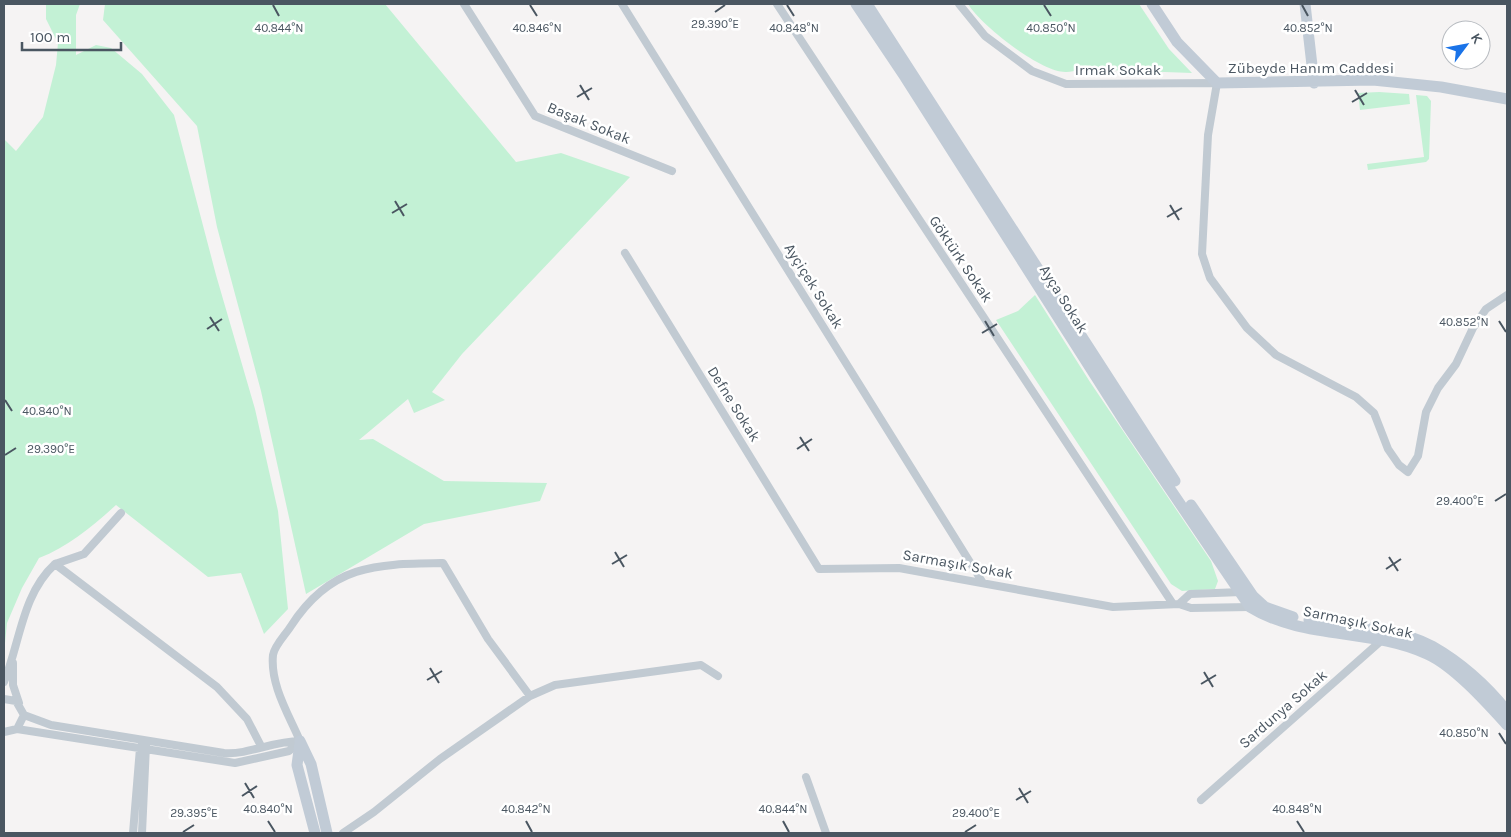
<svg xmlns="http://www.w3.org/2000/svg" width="1511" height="837" viewBox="0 0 1511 837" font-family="Karla,sans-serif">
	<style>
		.green { fill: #c3f1d5 }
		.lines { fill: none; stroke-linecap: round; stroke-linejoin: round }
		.street { stroke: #c1cad2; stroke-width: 8 }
		.secondary { stroke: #c1cbd6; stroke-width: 11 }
		.ticks { fill: none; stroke: #4a5661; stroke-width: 2 }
		.labels { text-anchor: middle; stroke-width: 5; stroke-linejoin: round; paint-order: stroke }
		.street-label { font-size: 15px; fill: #4a5661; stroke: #fff }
		.ticks-label { font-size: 12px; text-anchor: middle; fill: #4a5661; stroke: #fff; stroke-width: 5; stroke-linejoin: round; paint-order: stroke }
	</style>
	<rect width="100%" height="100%" fill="#f5f3f3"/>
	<path class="green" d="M46,4h34l-4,11v40l20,-10 15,3 31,26 32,41 42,160 39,134 23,102 10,98 -24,25 -23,-61 -33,4 -92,-72c-23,21 -48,42 -77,53l-17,30 -15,35 -3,30v-514l12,12 27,-34 13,-52 2,-22 -12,-24z
		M105,4h280l131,158 45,-9 69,24 -168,177 -30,38 13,8 -31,13 -6,-14 -49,41 14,-1 71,42 103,2 -7,18 -116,23 -118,70 -45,-203 -44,-164 -20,-101 -94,-106z
		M968,4h171l30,45 23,24 -110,-4c-5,1 -11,3 -16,3 -25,1 -85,-47 -98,-68z
		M1379,92l30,2 1,10 -50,6 -2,-17z
		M1416,95l11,1 4,5 -2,58 -3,3 -58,8 -1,-6 57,-7z
		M1035,295l55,87 121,179 7,20 -3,8 -33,2 -11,-7 -175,-264 22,-9z"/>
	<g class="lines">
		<path class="street" d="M464,4l71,112 137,55
			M622,4l361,579
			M777,4l396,600
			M959,4l26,32 47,35 34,13 151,-1 -9,52 -6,119 8,24 37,50 29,27 80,42 18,16 14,36 11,16 9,7 10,-16 8,-44 12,-24 18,-24 17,-36 13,-19 21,-14
			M625,253l194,316 80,-1 214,39 66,-3 12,4 59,-1
			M55,564l29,-10 37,-41
			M1179,604l11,-10 51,-2
			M13,663v22l6,18
			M4,682c16,-39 18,-88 51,-118l162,123 30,32 14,27
			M4,699l12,2 8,14 -7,14 -13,3
			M24,715l27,10 173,28c25,2 48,-12 76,-12
			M17,729l218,34 54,-12 11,-10
			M300,741c-11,-26 -30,-56 -27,-86 1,-9 13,-21 18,-29 40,-62 85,-62 152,-63l45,76 42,57
			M806,777l20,56
			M1201,800l181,-160
			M133,833l7,-85 2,-3
			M142,833l4,-87
			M343,833l31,-21 66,-53 90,-63 25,-11 146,-20 17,11"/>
		<path class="secondary" d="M856,4l49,73 223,350 122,180c53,33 121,21 177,47 27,12 60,49 80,71
			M867,4l308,477
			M1152,4l25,38 40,41 156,-3 68,7 66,12
			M1305,4l9,79
			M1191,505l62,91 12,11 28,10
			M1309,620c39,6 87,7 123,26 28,16 55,40 75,65
			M300,741l11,23 16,69
			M300,743l-3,22 18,68"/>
	</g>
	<path class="ticks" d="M273,5l6,11M530,5l7,11M787,5l7,11M1044,5l7,11M1302,5l6,11M715,12l10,-7M580,85l9,15M1355,90l9,15M577,97l15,-9M1352,102l15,-9M395,201l9,15M1170,205l9,15M392,213l15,-9M1167,217l15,-9M210,317l9,14M985,321l9,15M1499,321l7,11M207,329l15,-10M982,333l15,-9M5,400l7,11M800,437l9,14M797,449l15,-10M5,455l11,-7M1495,501l11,-7M615,552l9,15M1389,557l9,14M612,564l15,-9M1386,569l15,-10M430,668l9,15M1204,672l9,15M427,680l15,-9M1201,684l15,-9M1499,733l7,11M245,783l9,15M1019,788l9,15M242,796l15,-10M1016,800l15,-9M268,821l7,11M526,821l6,11M783,821l6,11M1297,821l7,11M183,832l11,-7M965,832l11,-7"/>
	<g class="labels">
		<g class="street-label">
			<text x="1311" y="73">Zübeyde Hanım Caddesi</text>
			<text x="1118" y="75">Irmak Sokak</text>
			<text transform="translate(589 123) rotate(22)" y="5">Başak Sokak</text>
			<text transform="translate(961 259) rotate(56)" y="5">Göktürk Sokak</text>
			<text transform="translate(814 286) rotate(58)" y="5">Ayçiçek Sokak</text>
			<text transform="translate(1064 299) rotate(58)" y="5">Ayça Sokak</text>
			<text transform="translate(734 404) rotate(58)" y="5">Defne Sokak</text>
			<text transform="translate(958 564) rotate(10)" y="5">Sarmaşık Sokak</text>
			<text transform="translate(1358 622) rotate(12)" y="5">Sarmaşık Sokak</text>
			<text transform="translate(1283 709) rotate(-41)" y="5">Sardunya Sokak</text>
		</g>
	</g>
	<g class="ticks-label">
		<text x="715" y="28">29.390°E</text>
		<text x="279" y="32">40.844°N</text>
		<text x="537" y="32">40.846°N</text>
		<text x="794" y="32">40.848°N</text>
		<text x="1051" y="32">40.850°N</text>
		<text x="1308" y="32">40.852°N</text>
		<text x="1464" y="326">40.852°N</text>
		<text x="47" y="415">40.840°N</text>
		<text x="51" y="453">29.390°E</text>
		<text x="1460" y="505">29.400°E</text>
		<text x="1464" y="737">40.850°N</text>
		<text x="268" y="813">40.840°N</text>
		<text x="526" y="813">40.842°N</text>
		<text x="783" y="813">40.844°N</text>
		<text x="1297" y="813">40.848°N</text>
		<text x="194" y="817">29.395°E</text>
		<text x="976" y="817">29.400°E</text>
	</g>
	<rect width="1511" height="837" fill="none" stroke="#4a5661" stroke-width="10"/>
	<g transform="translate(1466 45) rotate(58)"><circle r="24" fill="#ffffff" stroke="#b7bbc0"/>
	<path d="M0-4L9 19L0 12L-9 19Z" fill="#1a73e8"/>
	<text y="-8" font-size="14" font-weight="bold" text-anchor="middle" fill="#4a5661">K</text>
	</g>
	<path d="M22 42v8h99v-8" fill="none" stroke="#4a5661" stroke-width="2.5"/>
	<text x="30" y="42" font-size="15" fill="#4a5661" stroke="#ffffff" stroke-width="4" paint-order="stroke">100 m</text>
</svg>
